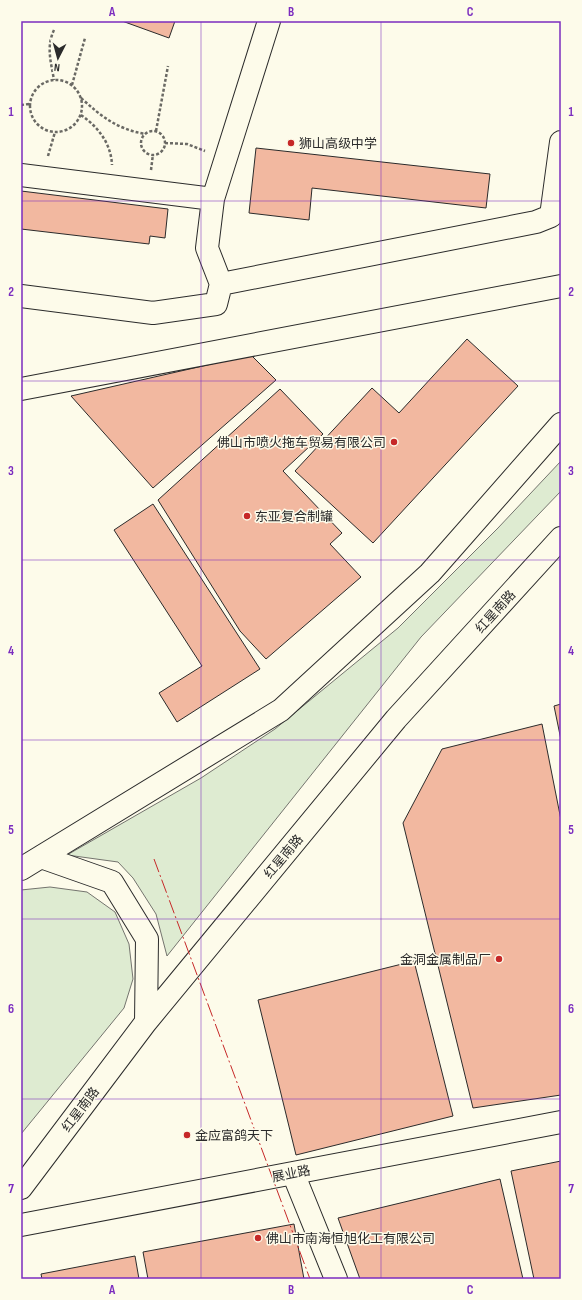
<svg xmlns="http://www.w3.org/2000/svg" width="582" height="1300" viewBox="0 0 582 1300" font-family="'Sofia Sans Condensed','Noto Sans SC',sans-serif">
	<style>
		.green { fill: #deebd1; stroke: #74746e }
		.building { fill: #f2b8a0; stroke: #2b2b2b }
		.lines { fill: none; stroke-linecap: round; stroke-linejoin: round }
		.minor-casing { stroke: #2b2b2b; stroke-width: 24 }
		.major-casing { stroke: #2b2b2b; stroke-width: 24 }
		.path { stroke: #6a6964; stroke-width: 2.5; stroke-dasharray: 3 2; stroke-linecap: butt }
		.minor { stroke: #fdfbea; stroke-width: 22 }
		.major { stroke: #fdfbea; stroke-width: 22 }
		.power { stroke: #c62828; stroke-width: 1; stroke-dasharray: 14 3 2 3; stroke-linecap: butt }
		.grid { fill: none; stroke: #7b2cbf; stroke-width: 1; stroke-opacity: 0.55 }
		.poi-dot { fill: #c62828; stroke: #fdfbea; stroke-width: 1.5 }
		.labels { text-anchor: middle; stroke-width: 3; stroke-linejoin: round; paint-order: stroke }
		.poi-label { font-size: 13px; fill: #2b2b2b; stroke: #fdfbea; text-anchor: start }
		.street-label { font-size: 13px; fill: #2b2b2b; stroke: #fdfbea }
		.neatline { fill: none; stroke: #7b2cbf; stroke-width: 1.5 }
		.grid-label { font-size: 13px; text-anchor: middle; font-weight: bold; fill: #7b2cbf }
	</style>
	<rect width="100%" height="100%" fill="#fdfbea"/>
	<path class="green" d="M561,461v30l-140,146 -254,319 -11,-42 -23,-36 -15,-16 -51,-7 134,-77 74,-49 123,-101 100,-100z
		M50,887l37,5 28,20 14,32 4,35 -9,29 -103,126v-244z"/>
	<path class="building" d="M122,21h53l-6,17z
		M256,148l234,26 -4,34 -174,-20 -3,32 -60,-7z
		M21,191l147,18 -3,29 -15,-2 -1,8 -128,-15z
		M467,339l51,47 -145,157 -78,-72 77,-83 27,25z
		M251,355l25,25 -123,108 -82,-92z
		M280,389l43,45 -40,37 59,62 -12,11 31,33 -95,82 -26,-28 -82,-131z
		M153,504l107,165 -83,53 -18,-29 43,-27 -88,-136z
		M561,704v36l-7,-34z
		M542,724l19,96v275l-88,13 -70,-285 39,-74z
		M414,961l39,155 -157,39 -38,-155z
		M561,1161v118h-27l-23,-108z
		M500,1179l23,100h-163l-22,-61z
		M294,1224l10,55h-156l-5,-27z
		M135,1256l4,23h-97l-1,-5z"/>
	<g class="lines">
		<g class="minor-casing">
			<path id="minor" d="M21,175l192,24
				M221,284l315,-62 15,-6 10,-74
				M21,296l132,17 63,-9 5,-20 -14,-36 6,-49 56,-178
				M21,389l540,-103
				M293,1173l43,106
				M21,1225l540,-103"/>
		</g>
		<g class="major-casing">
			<path id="major" d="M41,857l71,25 35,57 -1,83
				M21,869l260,-159 149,-137 131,-149
				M21,1188l125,-166 250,-303 165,-181"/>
		</g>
		<path class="path" d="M54,30c-8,17 -3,32 0,50
			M30 106a26 26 0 1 1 52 0a26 26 0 1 1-52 0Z
			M72,85l13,-47
			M81,98c21,19 36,31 64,36
			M21,105l8,-1
			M81,115c17,12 30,28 31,50
			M156,131l12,-65
			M141 143a12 12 0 1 1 24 0a12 12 0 1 1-24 0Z
			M165,143l22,1 18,7
			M48,156l7,-24
			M151,170l2,-16"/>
		<use href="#minor" class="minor"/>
		<use href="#major" class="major"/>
		<path class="power" d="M154,859l156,420"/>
	</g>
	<path class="grid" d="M201,21v1258M381,21v1258M21,201h540M21,381h540M21,560h540M21,740h540M21,919h540M21,1099h540"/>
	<g class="poi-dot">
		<circle cx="291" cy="143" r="4"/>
		<circle cx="394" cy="442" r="4"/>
		<circle cx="247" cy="516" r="4"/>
		<circle cx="499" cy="959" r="4"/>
		<circle cx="187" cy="1135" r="4"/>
		<circle cx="258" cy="1238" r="4"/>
	</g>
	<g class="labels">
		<g class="poi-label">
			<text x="299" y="148">狮山高级中学</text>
			<text x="386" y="447" text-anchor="end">佛山市喷火拖车贸易有限公司</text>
			<text x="255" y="521">东亚复合制罐</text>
			<text x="491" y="964" text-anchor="end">金洞金属制品厂</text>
			<text x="195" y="1140">金应富鸽天下</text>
			<text x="266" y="1243">佛山市南海恒旭化工有限公司</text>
		</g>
		<g class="street-label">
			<text transform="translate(495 611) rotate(-48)" y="5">红星南路</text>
			<text transform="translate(283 856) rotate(-50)" y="5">红星南路</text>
			<text transform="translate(80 1109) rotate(-53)" y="5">红星南路</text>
			<text transform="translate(291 1173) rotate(-11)" y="5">展业路</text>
		</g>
	</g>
	<rect width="582" height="1300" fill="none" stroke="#fdfbea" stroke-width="44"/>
	<g transform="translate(58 58) rotate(186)" stroke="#fdfbea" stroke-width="3" paint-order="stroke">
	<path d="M0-3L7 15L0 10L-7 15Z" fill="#2b2b2b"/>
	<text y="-6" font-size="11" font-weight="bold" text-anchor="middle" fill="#2b2b2b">N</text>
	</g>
	<rect x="22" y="22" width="538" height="1256" class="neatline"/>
	<g class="grid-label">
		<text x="112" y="16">A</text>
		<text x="291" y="16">B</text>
		<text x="470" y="16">C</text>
		<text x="11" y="116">1</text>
		<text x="571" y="116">1</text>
		<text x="11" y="296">2</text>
		<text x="571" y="296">2</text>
		<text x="11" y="475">3</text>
		<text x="571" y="475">3</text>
		<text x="11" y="655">4</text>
		<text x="571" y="655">4</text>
		<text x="11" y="834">5</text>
		<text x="571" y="834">5</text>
		<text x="11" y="1013">6</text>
		<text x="571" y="1013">6</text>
		<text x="11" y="1193">7</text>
		<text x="571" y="1193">7</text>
		<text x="112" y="1294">A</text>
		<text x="291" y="1294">B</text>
		<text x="470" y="1294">C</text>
	</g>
</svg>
